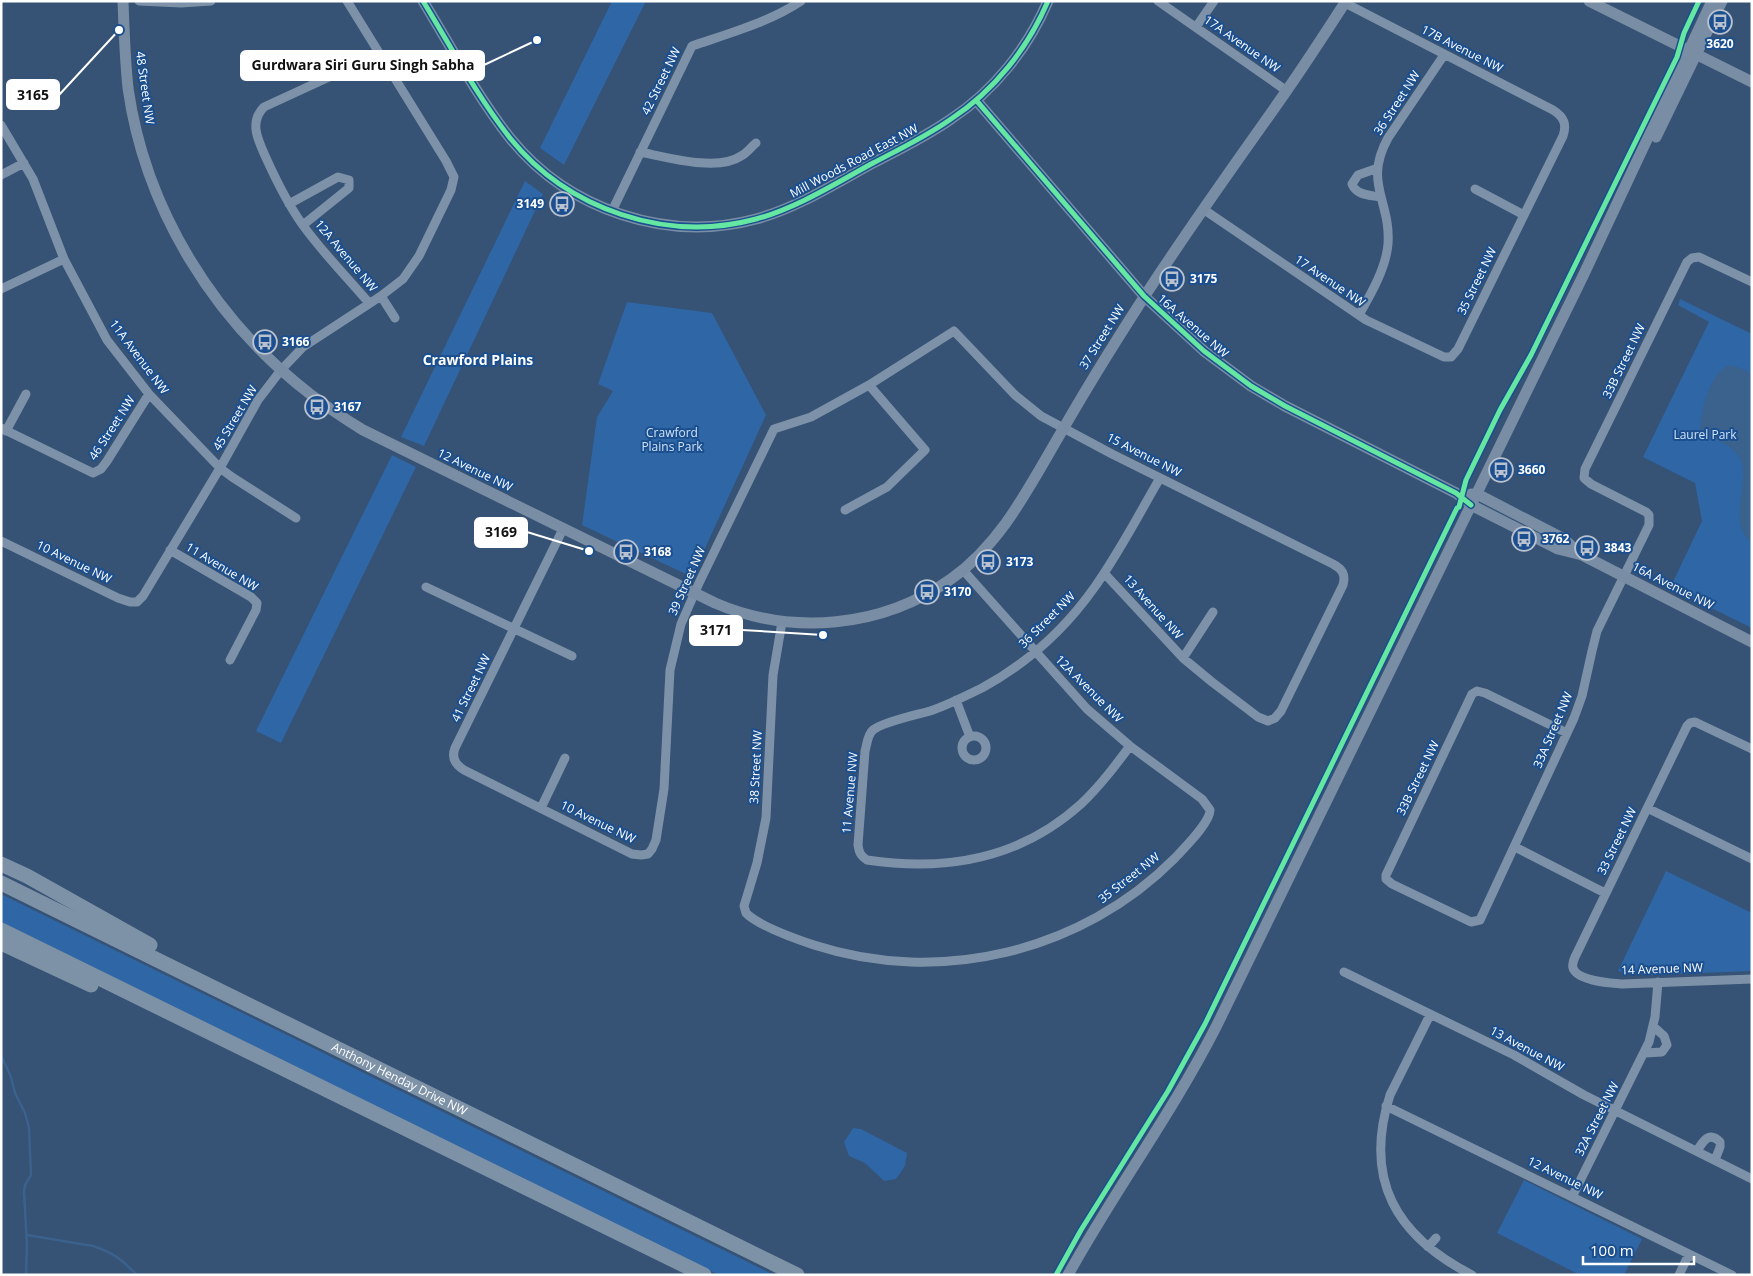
<svg xmlns="http://www.w3.org/2000/svg" width="1753" height="1276" viewBox="0 0 1753 1276" font-family="'Open Sans',sans-serif">
	<style>
		.green { fill: #2f66a5 }
		.water { fill: #3b618d }
		.lines { fill: none; stroke-linecap: round; stroke-linejoin: round }
		.stream { stroke: #3b618d; stroke-width: 2.5 }
		.street { stroke: #7d92a8; stroke-width: 9 }
		.secondary { stroke: #798da4; stroke-width: 11 }
		.highway { stroke: #7e92a7; stroke-width: 15 }
		.cycleway-casing { stroke: #1b4f8f; stroke-width: 8 }
		.cycleway { stroke: #66e7a1; stroke-width: 5 }
		.labels { text-anchor: middle; stroke-width: 4; stroke-linejoin: round; paint-order: stroke }
		.street-label { font-size: 12px; fill: #fff; stroke: #1b4f8f }
		.poi-label { font-size: 12px; font-weight: bold; fill: #fff; stroke: #1b4f8f; text-anchor: start }
		.park-label { font-size: 12px; fill: #cfe3fa; stroke: #1b4f8f }
		.neighbourhood-label { font-size: 14px; font-weight: bold; fill: #fff; stroke: #1b4f8f }
		.leader { fill: none; stroke: #fff; stroke-width: 2 }
		.callout-dot { fill: #fff; stroke: #1b4f8f; stroke-width: 2 }
		.callout { fill: #fff; stroke: #fff; stroke-width: 2 }
		.callout-label { font-size: 14px; text-anchor: middle; font-weight: bold; fill: #111 }
	</style>
	<rect width="100%" height="100%" fill="#365274"/>
	<path class="green" d="M612,1h34l-82,164 -24,-17z
		M525,181l18,13 -119,252 -23,-9z
		M1680,299l72,35v294l-82,-40 32,-67 -7,-38 -52,-26 66,-135 -31,-17z
		M627,302l85,11 54,102 -74,162 -110,-52 15,-108 16,-26 -15,-7z
		M392,455l24,12 -135,276 -25,-12z
		M1666,871l86,42v58l-102,4 -32,-4z
		M1,894l773,381h-55l-718,-353z
		M853,1128l8,1 46,24 -2,13 -9,13 -12,2 -19,-18 -16,-7 -5,-14z
		M1524,1180l118,59 -18,36h-44l-83,-42z"/>
	<path class="water" d="M1729,365c8,2 18,4 23,11v166c-26,-16 -1,-63 -12,-84 -6,-13 -29,-19 -40,-29 2,-22 8,-53 29,-64z"/>
	<g class="lines">
		<path class="stream" d="M1,1055l10,22 4,16 10,20 4,15 2,47 -6,10 -1,7 3,53 -1,30
			M27,1235l66,11c21,7 28,13 44,29"/>
		<path class="street" d="M139,1l42,2 30,-2
			M1158,1l129,90
			M1196,27l18,-26
			M1,125l32,54 31,80 43,81 42,54 71,74 12,9 64,41
			M640,152c26,5 78,20 101,4 6,-3 10,-9 15,-13
			M1378,168l-20,7 -6,9c4,11 17,11 28,13
			M1,175l23,-12
			M1475,189l49,26
			M289,204l49,-27 11,3v8l-46,37
			M1203,209l163,111 78,37h7l7,-8 105,-213c4,-12 1,-19 -10,-26l-208,-107
			M612,211l80,-165c35,-12 78,-24 109,-45
			M1,289l63,-30
			M381,296l14,22
			M369,303c-22,-26 -47,-51 -67,-79 -14,-20 -25,-42 -35,-64 -8,-18 -19,-37 -3,-53l115,-53
			M1359,315c12,-21 27,-47 29,-71 3,-43 -25,-61 0,-106l56,-83
			M1,428l92,45 8,-4 6,-8 42,-67
			M6,431l20,-37
			M845,510l42,-23 38,-37 -56,-65
			M563,529l-108,219c-4,10 1,17 9,22l168,84 9,1 7,-1 4,-5 4,-9 8,-51 6,-119 11,-46 18,-41 75,-154 37,-12 58,-32 85,-54 61,64 26,21 71,38 221,110c9,5 13,10 10,21l-62,126 -6,7 -7,3 -10,-4 -46,-35 -29,-24 -79,-85
			M1,541l117,57 12,4h7l6,-6 77,-128 38,-68 23,-30 22,-23 78,-51 22,-17 16,-23 32,-66 3,-13 -8,-16 -99,-160
			M170,550l81,47 6,6 -1,7 -26,50
			M426,587l146,69
			M782,622l-9,53 -7,143 -9,45 -13,43 2,7c13,13 50,26 68,32 126,41 268,7 361,-87 9,-10 35,-35 35,-48l-8,-11 -72,-53 -43,-37 -124,-139
			M1183,658l30,-46
			M956,700l14,37
			M1567,733l-82,-40 -8,-2 -5,3 -86,181v4l6,5 79,38 9,-2 94,-202 8,-22 10,-45 5,-20 52,-106v-10l-3,-3 -55,-28 -7,-6 1,-9 102,-207 5,-4 7,-1 53,25
			M962 748a12 12 0 1 1 24 0a12 12 0 1 1-24 0Z
			M1130,746c-15,20 -30,40 -49,58 -61,55 -134,68 -214,56 -6,-4 -8,-7 -9,-15l7,-94c2,-6 2,-16 8,-21 10,-8 43,-15 57,-19 18,-6 35,-15 52,-23 44,-24 83,-59 112,-100 25,-35 45,-74 66,-110
			M1752,749l-57,-27 -5,1 -3,3 -112,231c-2,4 -3,7 -2,11 4,13 38,15 49,16l130,-5
			M541,808l24,-50
			M1647,808l105,51
			M1515,847l90,46
			M1344,972l170,83 70,40 168,84
			M1430,1015l-40,80c-27,85 6,141 82,180
			M1645,1053l17,-1 5,-7 -3,-9 -10,-9
			M1386,1106l346,169
			M1697,1151c6,-10 12,-20 23,-9v5l-5,13
			M1572,1197l77,-155 6,-25 3,-35
			M1428,1247l8,-9
			M1679,1275l10,-21"/>
		<path class="secondary" d="M123,1c1,29 2,59 5,87 17,121 86,232 182,306 17,13 35,25 53,36l352,173c77,33 167,25 236,-24 52,-37 79,-94 111,-148 24,-42 50,-84 77,-126 46,-72 97,-142 146,-212 21,-30 41,-61 61,-92
			M423,1c28,46 54,95 87,137 58,72 157,105 246,81 41,-11 80,-36 117,-56 27,-14 54,-27 78,-44 43,-28 77,-71 97,-118
			M1589,1l163,81
			M976,100l168,196 60,55 47,35 34,20 171,87 15,12 87,44 24,6 170,87
			M1656,137l66,-136
			M1471,494h6l87,45 16,15
			M1068,1275c47,-85 105,-163 149,-250l366,-749 129,-275"/>
		<g class="highway">
			<path d="M1,864l26,12 123,69"/>
			<path id="s1" d="M1,883l796,392"/>
			<path d="M1,930l703,345"/>
			<path d="M1,943l90,42"/>
		</g>
		<g class="cycleway-casing">
			<path id="cycleway" d="M423,1c28,46 54,95 87,137 58,72 157,105 246,81 41,-11 80,-36 117,-56 27,-14 54,-27 78,-44 43,-28 77,-71 97,-118
				M976,100l168,196 60,55 47,35 34,20 171,87 15,12
				M1056,1275l25,-45 87,-139 37,-67 252,-516 2,-1 7,-27 34,-70 31,-55 146,-298 7,-24 15,-32"/>
		</g>
		<use href="#cycleway" class="cycleway"/>
	</g>
	<defs>
		<g id="bus-ring" transform="scale(1.25)"><circle r="9.5" fill="#1b4f8f" stroke="#b9c2ce" stroke-width="1.5"/><path d="M-5-6H5V4H4V6H2V4H-2V6H-4V4H-5ZM-3.5-4V0h7V-4ZM-3.5 1.2v1.5H-2V1.2ZM2 1.2v1.5H3.5V1.2Z" fill="#b9c2ce"/></g>
	</defs>
	<g fill-rule="evenodd">
		<use href="#bus-ring" x="1720" y="22"/>
		<use href="#bus-ring" x="562" y="204"/>
		<use href="#bus-ring" x="1172" y="279"/>
		<use href="#bus-ring" x="265" y="342"/>
		<use href="#bus-ring" x="317" y="407"/>
		<use href="#bus-ring" x="1501" y="470"/>
		<use href="#bus-ring" x="1524" y="539"/>
		<use href="#bus-ring" x="1587" y="548"/>
		<use href="#bus-ring" x="626" y="552"/>
		<use href="#bus-ring" x="988" y="562"/>
		<use href="#bus-ring" x="927" y="592"/>
	</g>
	<g class="labels">
		<g class="street-label">
			<text transform="translate(1242 44) rotate(35)" y="4">17A Avenue NW</text>
			<text transform="translate(1462 49) rotate(27)" y="4">17B Avenue NW</text>
			<text transform="translate(661 81) rotate(-64)" y="4">42 Street NW</text>
			<text transform="translate(145 88) rotate(82)" y="4">48 Street NW</text>
			<text transform="translate(1397 103) rotate(-57)" y="4">36 Street NW</text>
			<text transform="translate(854 161) rotate(-28)" y="4">Mill Woods Road East NW</text>
			<text transform="translate(346 256) rotate(50)" y="4">12A Avenue NW</text>
			<text transform="translate(1330 281) rotate(34)" y="4">17 Avenue NW</text>
			<text transform="translate(1477 281) rotate(-64)" y="4">35 Street NW</text>
			<text transform="translate(1193 326) rotate(41)" y="4">16A Avenue NW</text>
			<text transform="translate(1102 337) rotate(-58)" y="4">37 Street NW</text>
			<text transform="translate(139 357) rotate(53)" y="4">11A Avenue NW</text>
			<text transform="translate(1624 361) rotate(-64)" y="4">33B Street NW</text>
			<text transform="translate(235 418) rotate(-59)" y="4">45 Street NW</text>
			<text transform="translate(112 428) rotate(-57)" y="4">46 Street NW</text>
			<text transform="translate(1144 455) rotate(27)" y="4">15 Avenue NW</text>
			<text transform="translate(475 470) rotate(26)" y="4">12 Avenue NW</text>
			<text transform="translate(74 562) rotate(26)" y="4">10 Avenue NW</text>
			<text transform="translate(222 567) rotate(31)" y="4">11 Avenue NW</text>
			<text transform="translate(687 581) rotate(-66)" y="4">39 Street NW</text>
			<text transform="translate(1673 586) rotate(27)" y="4">16A Avenue NW</text>
			<text transform="translate(1153 607) rotate(48)" y="4">13 Avenue NW</text>
			<text transform="translate(1047 620) rotate(-45)" y="4">36 Street NW</text>
			<text transform="translate(471 688) rotate(-64)" y="4">41 Street NW</text>
			<text transform="translate(1089 689) rotate(45)" y="4">12A Avenue NW</text>
			<text transform="translate(1553 730) rotate(-67)" y="4">33A Street NW</text>
			<text transform="translate(756 767) rotate(-87)" y="4">38 Street NW</text>
			<text transform="translate(1418 778) rotate(-64)" y="4">33B Street NW</text>
			<text transform="translate(850 793) rotate(-85)" y="4">11 Avenue NW</text>
			<text transform="translate(598 822) rotate(26)" y="4">10 Avenue NW</text>
			<text transform="translate(1617 841) rotate(-64)" y="4">33 Street NW</text>
			<text transform="translate(1129 878) rotate(-38)" y="4">35 Street NW</text>
			<text transform="translate(1662 969) rotate(-2)" y="4">14 Avenue NW</text>
			<text transform="translate(1527 1049) rotate(28)" y="4">13 Avenue NW</text>
			<text dy="4" stroke="none"><textPath href="#s1" startOffset="444">Anthony Henday Drive NW</textPath></text>
			<text transform="translate(1597 1119) rotate(-63)" y="4">32A Street NW</text>
			<text transform="translate(1565 1178) rotate(26)" y="4">12 Avenue NW</text>
		</g>
		<g class="poi-label">
			<text x="1720" y="48" text-anchor="middle">3620</text>
			<text x="544" y="208" text-anchor="end">3149</text>
			<text x="1190" y="283">3175</text>
			<text x="282" y="346">3166</text>
			<text x="334" y="411">3167</text>
			<text x="1518" y="474">3660</text>
			<text x="1542" y="543">3762</text>
			<text x="1604" y="552">3843</text>
			<text x="644" y="556">3168</text>
			<text x="1006" y="566">3173</text>
			<text x="944" y="596">3170</text>
		</g>
		<g class="park-label">
			<text x="672" y="437">Crawford<tspan x="672" dy="14">Plains Park</tspan></text>
			<text x="1705" y="439">Laurel Park</text>
		</g>
		<g class="neighbourhood-label">
			<text x="478" y="365">Crawford Plains</text>
		</g>
	</g>
	<path class="leader" d="M537 40L484 65M119 30L59 95M589 551L527 532M823 635L742 630"/>
	<g class="callout-dot">
		<circle cx="537" cy="40" r="5"/>
		<circle cx="119" cy="30" r="5"/>
		<circle cx="589" cy="551" r="5"/>
		<circle cx="823" cy="635" r="5"/>
	</g>
	<g class="callout">
		<rect x="241" y="51" width="243" height="29" rx="5"/>
		<rect x="7" y="80" width="52" height="29" rx="5"/>
		<rect x="475" y="518" width="52" height="29" rx="5"/>
		<rect x="690" y="616" width="52" height="29" rx="5"/>
	</g>
	<g class="callout-label">
		<text x="363" y="70">Gurdwara Siri Guru Singh Sabha</text>
		<text x="33" y="100">3165</text>
		<text x="501" y="537">3169</text>
		<text x="716" y="635">3171</text>
	</g>
	<rect width="1753" height="1276" fill="none" stroke="#ffffff" stroke-width="5"/>
	<path d="M1583 1256v8h111v-8" fill="none" stroke="#ffffff" stroke-width="2.5"/>
	<text x="1590" y="1256" font-size="15" fill="#ffffff" stroke="#1b4f8f" stroke-width="4" paint-order="stroke">100 m</text>
</svg>
